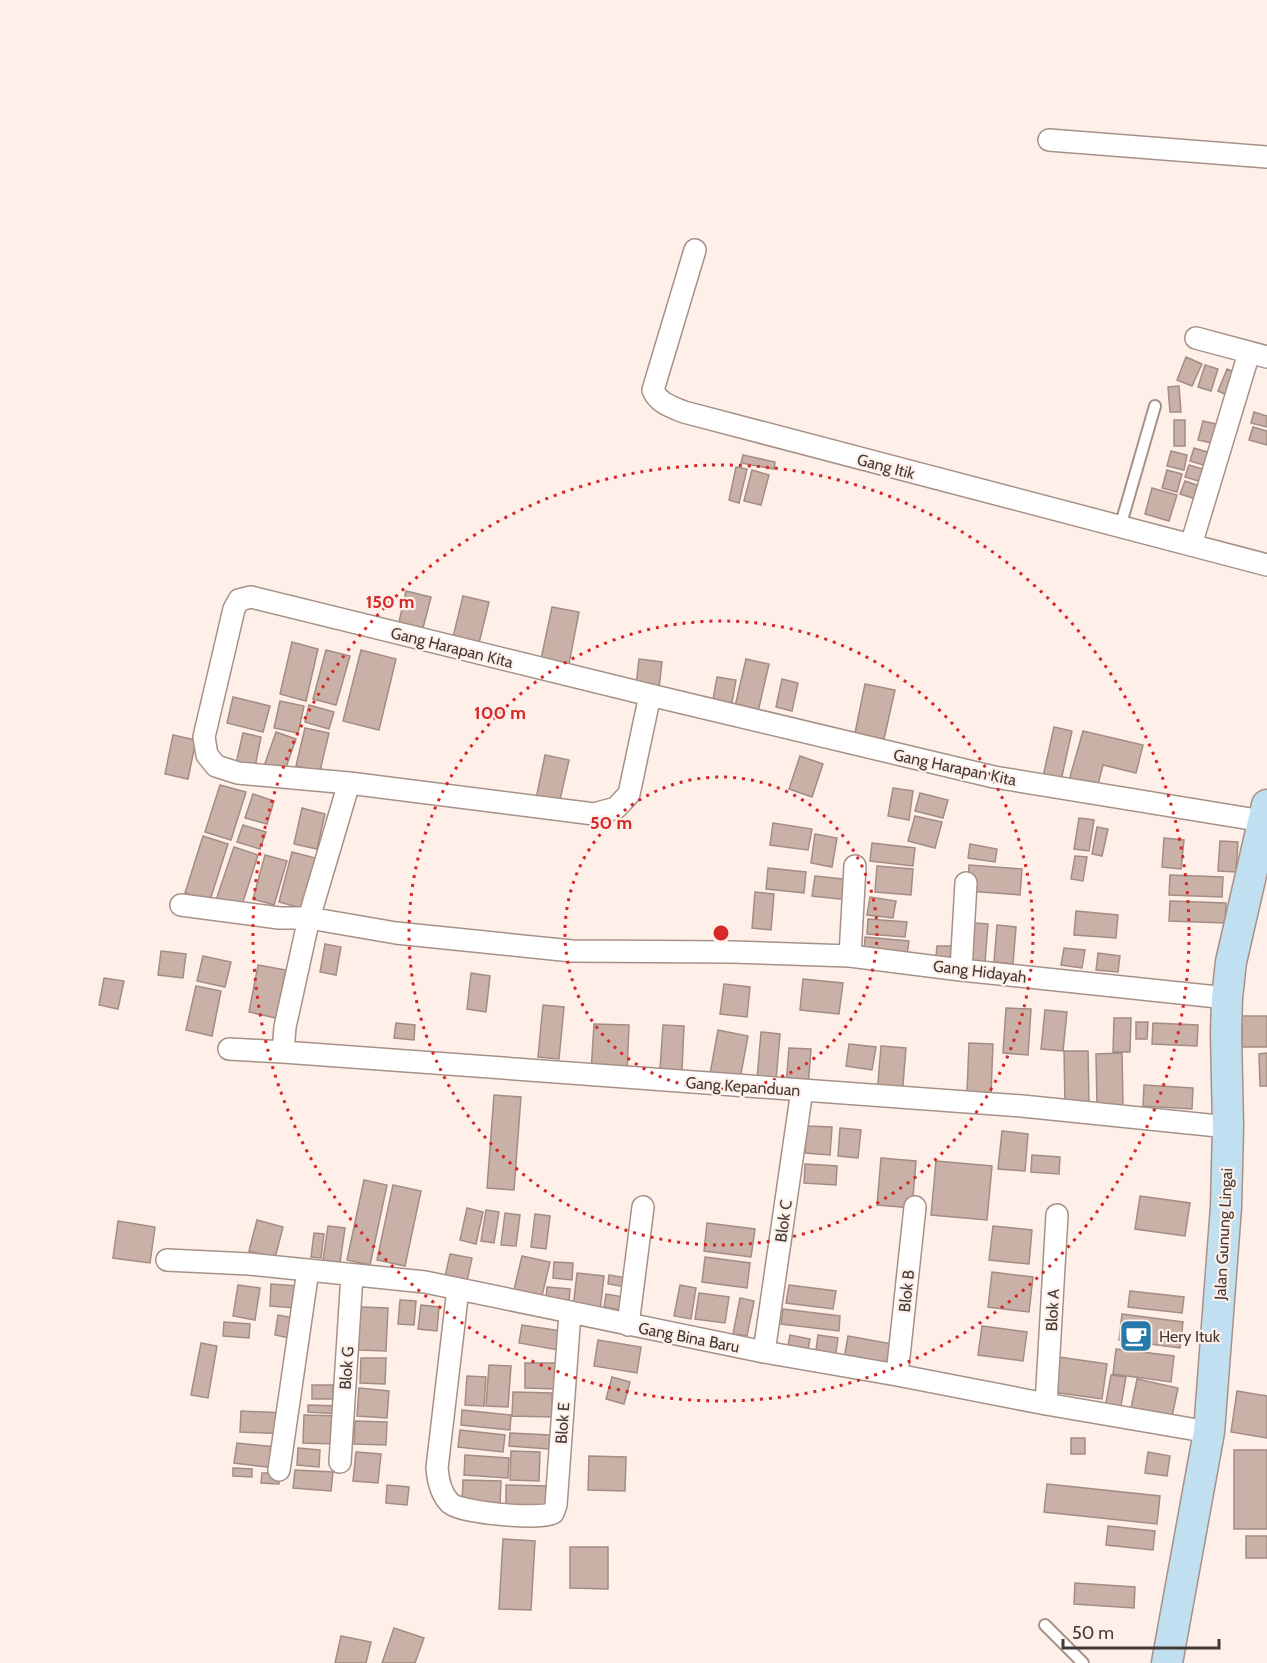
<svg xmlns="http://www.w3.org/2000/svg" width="1267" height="1663" viewBox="0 0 1267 1663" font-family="Cabin,sans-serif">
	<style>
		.building { fill: #c9b1a7; stroke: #a38d83; stroke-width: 1.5 }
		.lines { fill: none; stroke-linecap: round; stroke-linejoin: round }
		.lane-casing { stroke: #a79187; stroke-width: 14 }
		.street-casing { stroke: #a79187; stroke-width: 24 }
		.secondary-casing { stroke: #a79187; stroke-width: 33 }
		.lane { stroke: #fff; stroke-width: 10 }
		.street { stroke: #fff; stroke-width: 21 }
		.secondary { stroke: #c0dff0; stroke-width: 30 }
		.ring { fill: none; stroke: #d62828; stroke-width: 3; stroke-dasharray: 3 6 }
		.labels { text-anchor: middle; stroke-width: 4.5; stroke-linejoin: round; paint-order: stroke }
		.street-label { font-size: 16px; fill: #433a36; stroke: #feefe9 }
		.poi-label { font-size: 16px; fill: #433a36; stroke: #feefe9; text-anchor: start }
		.centre { fill: #d62828; stroke: #feefe9; stroke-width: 3 }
		.ring-label { font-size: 18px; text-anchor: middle; font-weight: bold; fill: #d62828; stroke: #feefe9; stroke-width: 4.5; stroke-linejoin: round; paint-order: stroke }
	</style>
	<rect width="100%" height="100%" fill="#feefe9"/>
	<path class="building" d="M1186,357l16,7 -10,22 -15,-6z
		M1205,365l13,4 -7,22 -13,-4z
		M1227,369l21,9 -10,22 -20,-9z
		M1179,386l2,26h-11l-2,-25z
		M1254,412l13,4v11l-16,-4z
		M1174,420h11v26h-11z
		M1203,421l26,6 -4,19 -27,-6z
		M1253,427l14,4v14l-18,-5z
		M1194,448l20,6 -4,13 -20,-6z
		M1171,451l16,4 -3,15 -17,-4z
		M743,455l32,7 -1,7 -33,-6z
		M1189,465l20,6 -4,12 -20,-6z
		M736,467l11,2 -8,34 -10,-3z
		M752,470l17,5 -8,30 -17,-4z
		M1167,470l15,4 -5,18 -15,-4z
		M1185,481l21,7 -4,13 -22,-7z
		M1152,488l25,7 -8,26 -24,-7z
		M406,591l25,6 -8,31 -24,-6z
		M463,596l26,6 -10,41 -26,-6z
		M552,607l27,5 -10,52 -28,-5z
		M292,642l26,7 -12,52 -26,-7z
		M326,650l24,6 -14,49 -23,-6z
		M361,650l35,9 -17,71 -36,-9z
		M639,659l23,3 -3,26 -23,-3z
		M746,659l23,5 -12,52 -23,-5z
		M717,677l19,3 -5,28 -19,-3z
		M782,679l16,4 -6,28 -16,-4z
		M865,684l30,6 -11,49 -29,-6z
		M233,697l37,9 -7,26 -36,-9z
		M280,701l24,5 -6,27 -24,-5z
		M309,705l25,7 -5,17 -24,-7z
		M1054,727l18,4 -12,54 -18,-4z
		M305,728l24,5 -9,38 -24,-5z
		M1083,731l60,14 -7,28 -33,-8 -7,27 -28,-8z
		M276,732l20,7 -13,37 -20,-7z
		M243,733l18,4 -7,35 -19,-4z
		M173,735l23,5 -8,39 -23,-5z
		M545,755l24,5 -10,44 -23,-5z
		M800,756l23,8 -11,33 -23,-8z
		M220,785l26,7 -15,48 -26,-8z
		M893,788l20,3 -4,29 -21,-4z
		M920,793l28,7 -5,18 -28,-7z
		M253,794l21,7 -7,23 -22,-6z
		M302,808l23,6 -8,35 -23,-5z
		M915,816l27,6 -7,26 -27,-7z
		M1079,818l15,2 -5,31 -15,-2z
		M773,823l39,6 -4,21 -38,-5z
		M243,825l23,7 -6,17 -23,-7z
		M1097,827l11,2 -6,27 -10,-2z
		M815,834l22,4 -5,29 -21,-4z
		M203,836l25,8 -18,56 -25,-7z
		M1164,838l20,2 -3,29 -19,-2z
		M1220,841l18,1 -2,30 -18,-1z
		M872,843l43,5 -2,18 -43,-5z
		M970,844l27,5 -2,13 -27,-4z
		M234,847l24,8 -17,53 -25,-8z
		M292,852l27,7 -14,50 -26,-7z
		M265,855l22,6 -13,44 -21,-6z
		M1075,856l12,1 -4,24 -12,-2z
		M969,865l53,4 -2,26 -52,-4z
		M877,866l36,3 -2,26 -36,-3z
		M768,868l38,4 -2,21 -38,-4z
		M1170,875l53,2 -1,20 -53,-2z
		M815,876l37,4 -3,20 -37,-4z
		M755,892l19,2 -3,36 -19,-2z
		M870,897l26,4 -3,17 -26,-3z
		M1170,901l56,2 -1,20 -56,-2z
		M1076,911l42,4 -2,23 -42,-3z
		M868,919l39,3 -2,15 -38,-3z
		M974,923l14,1 -3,38 -15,-1z
		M997,925l19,2 -3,37 -19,-2z
		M865,937l44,4 -2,14 -43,-3z
		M325,944l16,3 -5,28 -16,-3z
		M937,946h19l-1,11h-19z
		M1064,948l21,2 -3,18 -21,-3z
		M161,951l25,3 -3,24 -25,-3z
		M1098,953l22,3 -2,16 -22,-2z
		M203,956l28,6 -6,25 -28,-6z
		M258,965l28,5 -10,48 -27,-6z
		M471,973l19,3 -4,36 -19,-3z
		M104,978l20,3 -6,28 -19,-4z
		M803,979l40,4 -4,31 -39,-4z
		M724,984l26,3 -3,30 -27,-3z
		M196,986l25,5 -9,45 -26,-6z
		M543,1005l21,2 -5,52 -21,-2z
		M1006,1008l25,1 -3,46 -25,-2z
		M1045,1010l22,2 -4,39 -22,-2z
		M1242,1016h25v31h-25z
		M1114,1018h17l-1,34h-17z
		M1136,1022h12l-1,17h-11z
		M396,1023l19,2 -1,15 -20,-2z
		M1153,1023l45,2 -1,21 -45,-2z
		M594,1024l35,1 -2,49 -36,-2z
		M663,1025l21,1 -2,44 -22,-1z
		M718,1030l30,6 -8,43 -30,-5z
		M761,1032l19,2 -4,46 -19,-1z
		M969,1043l24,1 -2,50 -24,-1z
		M849,1044l27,3 -4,23 -26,-4z
		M881,1046l25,2 -4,49 -25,-2z
		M789,1048l22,1 -3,38 -22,-1z
		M1064,1051h24l1,51 -24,1z
		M1122,1053l1,52 -26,1 -1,-52z
		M1267,1053v33h-7l-1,-32z
		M1144,1085l49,3 -1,21 -49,-3z
		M494,1095l27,2 -7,93 -27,-2z
		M807,1126l25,1 -2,28 -25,-2z
		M840,1128l21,2 -3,28 -20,-2z
		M1002,1131l26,3 -3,37 -27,-2z
		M1032,1155l28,2 -1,17 -28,-2z
		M881,1158l35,3 -4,47 -35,-3z
		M936,1161l56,5 -5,54 -56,-5z
		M805,1164l32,2 -1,19 -32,-2z
		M364,1180l23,5 -17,80 -23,-5z
		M393,1185l28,6 -16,75 -28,-6z
		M1140,1196l50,7 -5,33 -50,-7z
		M467,1208l16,4 -7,32 -16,-4z
		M486,1210l13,2 -5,31 -13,-2z
		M505,1213l15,2 -4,31 -15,-1z
		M535,1214l15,2 -4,33 -15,-2z
		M257,1220l26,7 -8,31 -26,-7z
		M118,1221l37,6 -5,36 -37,-5z
		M707,1223l48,6 -4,28 -47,-6z
		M328,1226l17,2 -5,35 -17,-3z
		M993,1226l39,4 -3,34 -40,-4z
		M314,1233l10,1 -3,24 -10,-1z
		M450,1254l22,4 -5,23 -22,-4z
		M522,1256l28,6 -10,42 -28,-6z
		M705,1257l45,6 -3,25 -45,-6z
		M554,1262l19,1 -1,17 -19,-2z
		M992,1272l41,5 -4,35 -41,-5z
		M577,1273l27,3 -4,36 -27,-4z
		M609,1275l24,4 -2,9 -23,-4z
		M271,1284l27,2 -1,22 -27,-2z
		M238,1285l22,3 -5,32 -22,-4z
		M680,1285l16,3 -5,31 -17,-3z
		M789,1285l47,6 -3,18 -47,-6z
		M547,1287l23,2 -1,13 -23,-3z
		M1130,1291l54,6 -2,16 -54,-6z
		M699,1293l30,4 -4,26 -30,-4z
		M606,1294l23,4 -2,13 -23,-4z
		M740,1298l14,3 -7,35 -14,-2z
		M400,1300l16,1 -2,24 -16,-1z
		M421,1305l18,2 -2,24 -19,-2z
		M361,1307l27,1 -2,43 -28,-1z
		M783,1309l57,7 -1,15 -58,-7z
		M1122,1314l61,8 -3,26 -61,-8z
		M278,1315l16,3 -4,20 -15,-3z
		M224,1322l26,2 -1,14 -26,-2z
		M522,1325l40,6 -4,19 -39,-7z
		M982,1326l45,6 -4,29 -45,-6z
		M790,1335l20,4 -3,16 -20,-4z
		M818,1335l20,3 -3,21 -20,-2z
		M848,1336l50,9 -4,23 -50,-9z
		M598,1340l43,7 -4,26 -43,-7z
		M201,1343l16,3 -9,52 -17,-3z
		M1116,1349l58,7 -3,26 -58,-8z
		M1059,1357l48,7 -5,35 -49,-7z
		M361,1358h25l-1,26 -25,-1z
		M525,1363h33v26l-33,-1z
		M489,1365l22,1 -3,41 -22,-1z
		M1111,1375l15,2 -6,34 -15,-3z
		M467,1376l19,1 -2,29 -19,-1z
		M612,1377l18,5 -6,22 -18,-5z
		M1137,1379l41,9 -7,33 -41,-8z
		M312,1385h21v14h-21z
		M359,1388l30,3 -2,27 -30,-2z
		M1237,1391l30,5v42l-36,-6z
		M513,1392l39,1v24l-40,-1z
		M308,1405l32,1 -1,8 -31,-2z
		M462,1410l49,5 -1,15 -49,-5z
		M241,1411l46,2 -1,21 -46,-2z
		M304,1415l34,1 -1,28 -34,-1z
		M355,1421l32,1 -1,23 -32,-1z
		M460,1430l45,5 -2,17 -45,-5z
		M510,1433l40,2 -1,14 -40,-3z
		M1071,1438h14v16h-14z
		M237,1443l49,5 -2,21 -50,-6z
		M298,1448l22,2 -1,17 -22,-2z
		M1234,1450h33v79h-33z
		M511,1451l29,1 -1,29 -29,-1z
		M356,1452l25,2 -3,29 -25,-2z
		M1148,1452l22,4 -3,20 -22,-3z
		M465,1455l44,3 -1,20 -44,-3z
		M589,1456l37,1 -1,34 -37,-1z
		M233,1468l19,1v8l-19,-1z
		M295,1470l38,2 -2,19 -38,-3z
		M262,1473h17v11l-18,-1z
		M463,1480l38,1 -1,24 -38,-1z
		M1047,1484l113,12 -3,28 -113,-12z
		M387,1485l22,2 -2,18 -21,-2z
		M506,1485l40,1v23l-40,-1z
		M1108,1526l47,5 -2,19 -47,-5z
		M1246,1536h21v22h-21z
		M503,1539l32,2 -4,69 -32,-1z
		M570,1547h38v42l-38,-1z
		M1075,1583l60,4 -1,21 -60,-4z
		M394,1628l30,10 -9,25h-33z
		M341,1636l30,6 -5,21h-31z"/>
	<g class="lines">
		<g class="lane-casing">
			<path id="lane" d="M1120,527l35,-121
				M1045,1625l38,38"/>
		</g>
		<g class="street-casing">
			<path id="street" d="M1049,140l218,17
				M695,250l-42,140c5,13 19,17 31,22l583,153
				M1196,338l71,19
				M1191,545l58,-192
				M650,695l-21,99 -13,14 -22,6 -245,-31 -111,-10 -22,-7 -9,-11 -3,-18 30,-128 5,-9 12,-3 399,98 344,82 269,44
				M349,783l-40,135 -24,109 -2,25 739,54 206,21
				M181,905l98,13h30l87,15 176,18 160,1 118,4 111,14 266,28
				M850,956l5,-90
				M961,970l5,-87
				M229,1049l54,3
				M167,1260l82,4 176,18 339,70 133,23 149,29 163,28
				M458,1289l-21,179c1,13 4,26 13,35 11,10 90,17 103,10l3,-8 14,-192
				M628,1325l15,-118
				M764,1352l38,-262
				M897,1375l18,-168
				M1046,1404l11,-189
				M340,1462l12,-187
				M279,1470l29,-200"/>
		</g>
		<g class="secondary-casing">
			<path id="secondary" d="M1167,1663l42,-231 17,-225 2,-80 -2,-94 1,-35 4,-36 36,-157"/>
		</g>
		<use href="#lane" class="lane"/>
		<use href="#street" class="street"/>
		<use href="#secondary" class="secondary"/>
	</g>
	<g class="ring">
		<circle cx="721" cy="933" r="156"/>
		<circle cx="721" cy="933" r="312"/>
		<circle cx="721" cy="933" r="468"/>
	</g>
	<defs>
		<g id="cafe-square" transform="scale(1.725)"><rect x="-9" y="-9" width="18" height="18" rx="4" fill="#2679a9" stroke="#feefe9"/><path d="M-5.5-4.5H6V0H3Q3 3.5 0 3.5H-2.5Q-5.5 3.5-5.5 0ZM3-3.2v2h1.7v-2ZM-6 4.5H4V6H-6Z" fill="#fff"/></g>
	</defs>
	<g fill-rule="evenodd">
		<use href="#cafe-square" x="1136" y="1336"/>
	</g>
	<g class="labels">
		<g class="street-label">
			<text transform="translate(886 466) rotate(15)" y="6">Gang Itik</text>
			<text transform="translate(452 647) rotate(14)" y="6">Gang Harapan Kita</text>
			<text transform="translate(955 767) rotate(12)" y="6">Gang Harapan Kita</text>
			<text transform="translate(980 971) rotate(7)" y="6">Gang Hidayah</text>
			<text transform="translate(743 1086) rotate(4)" y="6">Gang Kepanduan</text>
			<text transform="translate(783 1221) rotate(-82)" y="6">Blok C</text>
			<text transform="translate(1223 1234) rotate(-87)" y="6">Jalan Gunung Lingai</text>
			<text transform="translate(906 1291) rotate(-84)" y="6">Blok B</text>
			<text transform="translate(1052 1310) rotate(-87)" y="6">Blok A</text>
			<text transform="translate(689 1337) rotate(11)" y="6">Gang Bina Baru</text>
			<text transform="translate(346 1368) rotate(-86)" y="6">Blok G</text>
			<text transform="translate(562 1423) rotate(-86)" y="6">Blok E</text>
		</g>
		<g class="poi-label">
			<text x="1159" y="1342">Hery Ituk</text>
		</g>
	</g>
	<circle cx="721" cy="933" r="9" class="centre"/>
	<g class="ring-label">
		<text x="390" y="608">150 m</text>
		<text x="500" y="719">100 m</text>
		<text x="611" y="829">50 m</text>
	</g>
	<path d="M1063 1639v9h156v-9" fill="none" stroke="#433a36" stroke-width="3"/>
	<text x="1072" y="1639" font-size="18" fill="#433a36" stroke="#feefe9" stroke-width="4.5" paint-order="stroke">50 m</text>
</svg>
